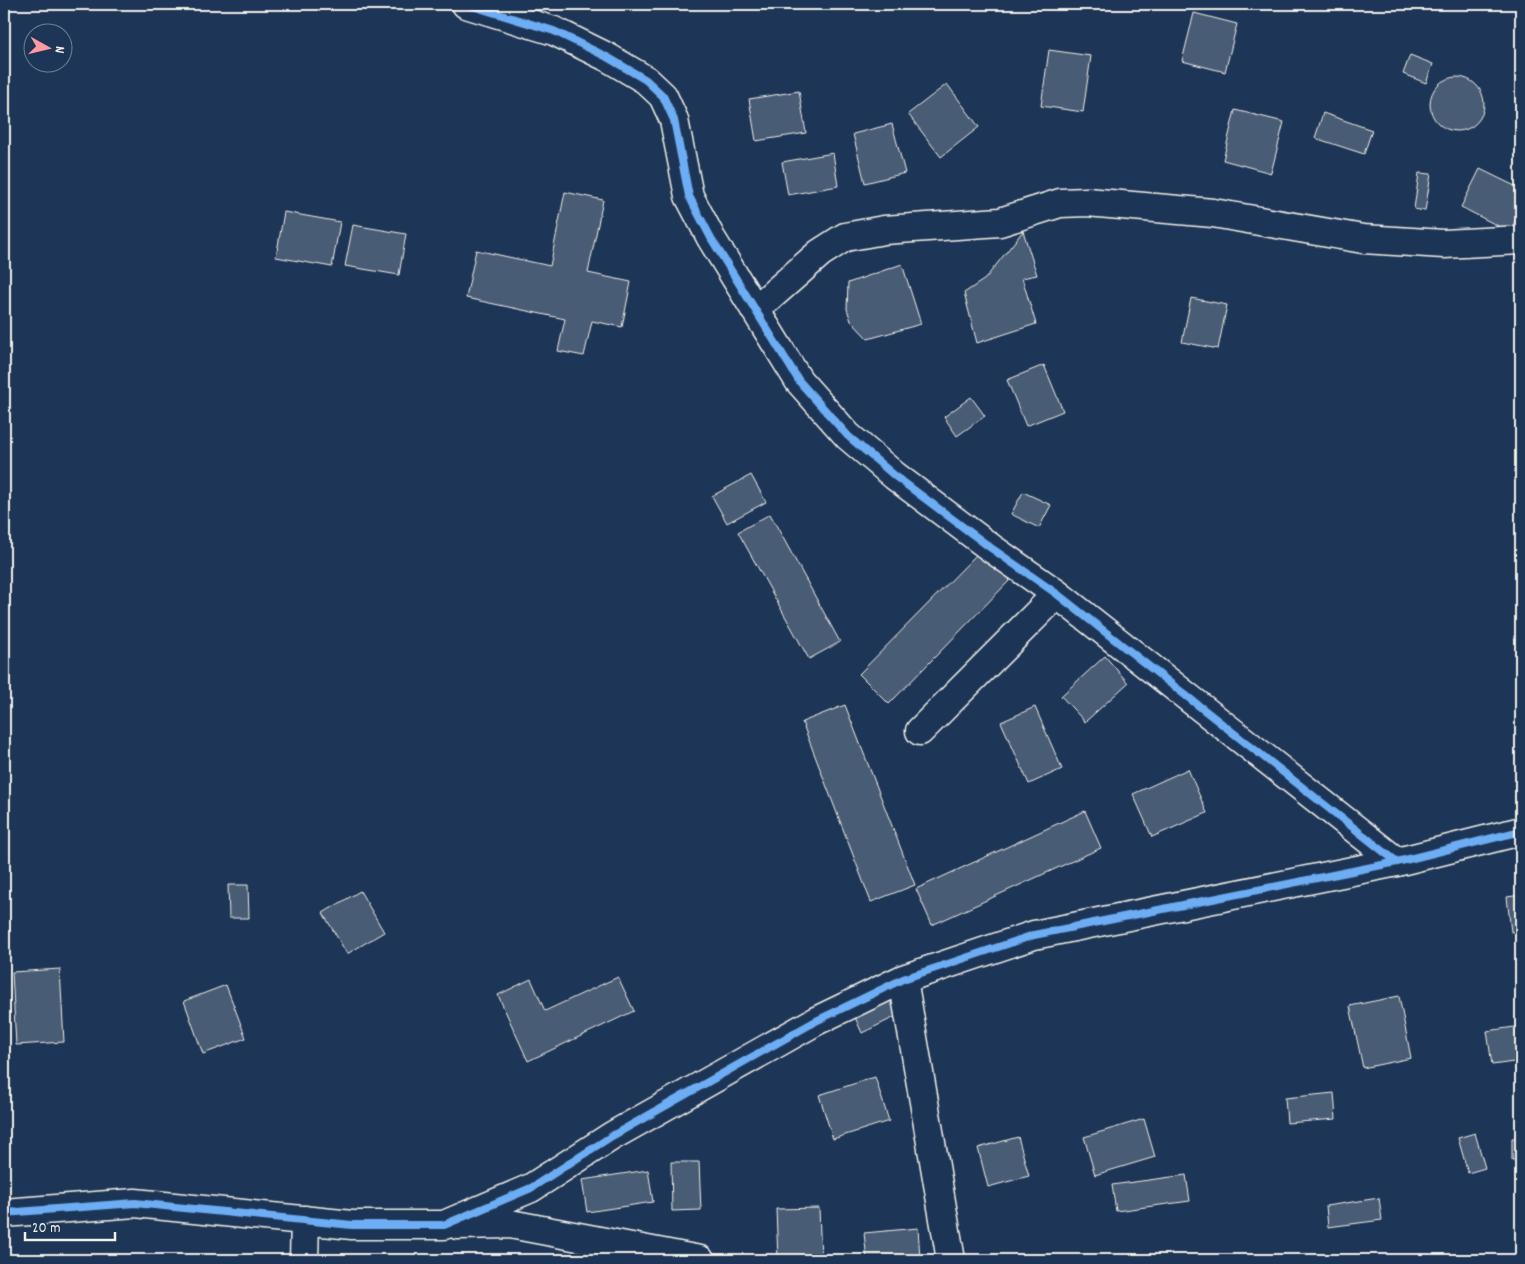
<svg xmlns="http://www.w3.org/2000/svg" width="1525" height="1264" viewBox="0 0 1525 1264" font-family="Dekko,sans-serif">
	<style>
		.building { fill: #485b74; stroke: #f4f1e8 }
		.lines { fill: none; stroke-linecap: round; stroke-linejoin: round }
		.minor-casing { stroke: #f4f1e8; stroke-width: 31 }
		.minor { stroke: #1d3557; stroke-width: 28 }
		.cycleway-casing { stroke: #1d3557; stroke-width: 11 }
		.cycleway { stroke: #6dadf4; stroke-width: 8 }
	</style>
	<rect width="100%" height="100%" fill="#1d3557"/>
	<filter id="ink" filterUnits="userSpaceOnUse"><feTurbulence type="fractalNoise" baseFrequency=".02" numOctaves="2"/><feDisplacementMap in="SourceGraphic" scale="10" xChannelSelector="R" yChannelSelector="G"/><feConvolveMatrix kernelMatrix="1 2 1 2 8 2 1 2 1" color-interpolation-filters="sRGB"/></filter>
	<g filter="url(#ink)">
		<path class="building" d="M1194,13l43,11 -12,48 -43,-11z
			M1049,50l42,6 -8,56 -42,-6z
			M1410,55l23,9 -7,19 -23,-9z
			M1430 104a27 27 0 1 1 54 0a27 27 0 1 1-54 0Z
			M947,84l32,43 -38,30 -33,-43z
			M799,91l7,42 -50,8 -7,-42z
			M1235,110l49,12 -13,51 -48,-13z
			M1323,113l49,17 -8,24 -49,-16z
			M892,124l13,49 -40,10 -12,-49z
			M833,153l5,33 -50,9 -6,-33z
			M1480,169l41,20v19l-11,24 -49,-25z
			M1419,173l12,1 -6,37 -11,-2z
			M565,192l38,8 -15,73 43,9 -9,45 -30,-6 -8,35 -26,-5 7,-32 -99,-21 10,-48 74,16z
			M284,212l56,10 -8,45 -56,-10z
			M353,225l53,9 -7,41 -54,-9z
			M1023,231l14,44 -15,3 14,46 -59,19 -13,-50 21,-14z
			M902,264l19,60 -53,15 -17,-18 -4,-12 1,-26z
			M1191,298l36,7 -9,44 -36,-7z
			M1044,365l19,46 -37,15 -19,-46z
			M971,397l14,19 -28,20 -13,-19z
			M751,475l15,27 -39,21 -15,-27z
			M1023,492l28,13 -12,23 -28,-14z
			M770,514l70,128 -31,17 -71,-127z
			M981,550l29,30 -121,124 -30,-30z
			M1105,656l23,27 -43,39 -24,-26z
			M845,705l70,180 -44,17 -69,-180z
			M1035,707l27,62 -33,15 -28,-62z
			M1188,769l19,44 -55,24 -19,-43z
			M1085,811l16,37 -169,77 -16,-36z
			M228,885h20l1,33h-20z
			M360,891l24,41 -37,22 -24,-41z
			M1521,895v36l-10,1 -4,-35z
			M60,969l4,73 -48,3 -4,-73z
			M618,977l16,34 -106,50 -30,-66 33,-16 14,32z
			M226,985l20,53 -43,16 -19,-53z
			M1399,996l12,62 -48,10 -13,-62z
			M889,998l8,18 -35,17 -8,-18z
			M1521,1026v35l-29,4 -5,-34z
			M875,1077l14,44 -56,18 -14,-44z
			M1334,1093l2,26 -49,4 -2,-25z
			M1144,1119l11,38 -60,18 -11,-38z
			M1475,1133l10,35 -17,5 -10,-35z
			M1018,1137l11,39 -41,11 -10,-39z
			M1512,1138h9v22h-9z
			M671,1162h28l2,48 -29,1z
			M648,1170l5,32 -66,10 -5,-32z
			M1186,1175l4,26 -74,10 -4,-26z
			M1379,1198l3,22 -54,7 -2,-21z
			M819,1208l2,52h-43l-2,-51z
			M918,1228l2,30 -53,2 -3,-27z"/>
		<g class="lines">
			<g class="minor-casing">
				<path id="minor" d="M466,4l88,27 53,26 39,23 17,16 11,24 15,76 22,42 88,143 49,55 47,40 96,72 66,46 340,268
					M755,310l65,-57 25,-16 39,-7 116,-8 60,-19 27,-1 126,11 150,26 81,5 77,-4
					M920,731l137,-137
					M903,979l48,281
					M4,1213l131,-10 217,22h92l87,-37 81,-52 204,-115 87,-42 131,-44 363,-73 124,-31
					M458,1225l52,-1 190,36
					M304,1260l1,-40"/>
			</g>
			<use href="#minor" class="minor"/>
			<g class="cycleway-casing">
				<path id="cycleway" d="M466,4l88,27 53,26 39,23 17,16 11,24 15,76 22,42 88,143 49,55 47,40 96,72 66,46 340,268
					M4,1213l131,-10 217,22h92l87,-37 81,-52 204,-115 87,-42 131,-44 363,-73 124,-31"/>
			</g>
			<use href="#cycleway" class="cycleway"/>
		</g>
	</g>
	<rect width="1525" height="1264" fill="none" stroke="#1d3557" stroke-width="20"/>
	<rect x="10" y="10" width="1505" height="1244" fill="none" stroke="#f4f1e8" stroke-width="2" filter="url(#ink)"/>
	<g transform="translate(48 48) rotate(98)"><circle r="24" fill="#1d3557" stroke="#738091"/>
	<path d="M0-4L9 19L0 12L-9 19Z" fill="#ff9aa2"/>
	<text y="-8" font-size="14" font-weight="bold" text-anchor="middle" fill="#f4f1e8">N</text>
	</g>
	<path d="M25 1232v8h90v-8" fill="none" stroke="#f4f1e8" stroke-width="2.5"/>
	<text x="32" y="1232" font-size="15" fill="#f4f1e8" stroke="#1d3557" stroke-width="4" paint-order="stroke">20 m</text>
</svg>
